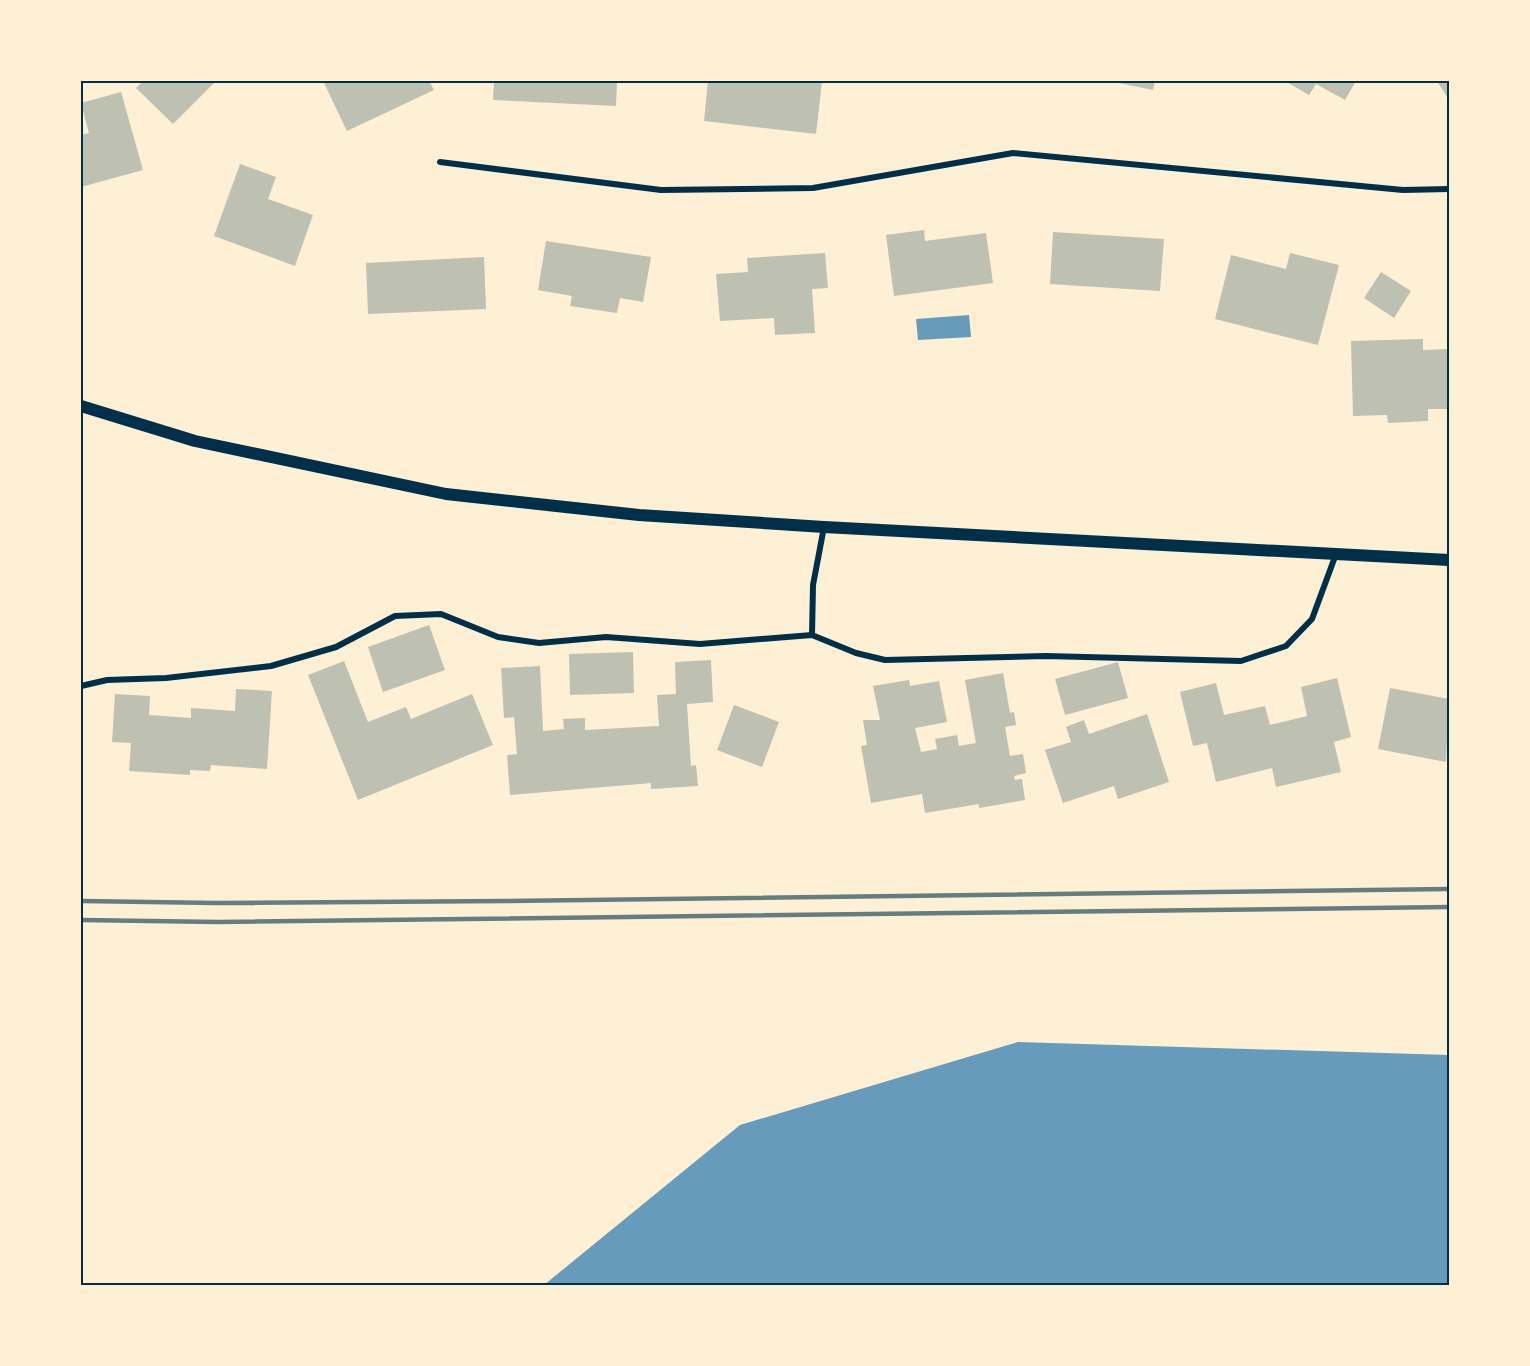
<svg xmlns="http://www.w3.org/2000/svg" width="1530" height="1366" viewBox="0 0 1530 1366" font-family="'Titillium Web',sans-serif">
	<style>
		.water { fill: #669bbc }
		.building { fill: #bec0b2 }
		.lines { fill: none; stroke-linecap: round; stroke-linejoin: round }
		.minor { stroke: #003049; stroke-width: 6 }
		.secondary { stroke: #003049; stroke-width: 12 }
		.rail { stroke: #657d81; stroke-width: 4.5 }
		.neatline { fill: none; stroke: #003049; stroke-width: 2 }
	</style>
	<rect width="100%" height="100%" fill="#fdf0d5"/>
	<path class="water" d="M969,315l2,22 -53,3 -2,-21z
		M1018,1042l431,13v230h-905l196,-160z"/>
	<path class="building" d="M143,81h73l-43,43 -37,-36z
		M328,81h101l5,9 -87,41 -23,-48z
		M494,81h123l-1,25 -123,-6z
		M708,81h114l-6,53 -112,-13z
		M1109,81h46l-2,9z
		M1285,81h71l-11,19 -29,-16 -7,11z
		M1437,81h12v19z
		M121,92l22,78 -62,17v-52l8,-2 -8,-30z
		M240,164l36,13 -8,22 45,16 -18,51 -81,-30z
		M924,230l1,11 61,-8 7,50 -99,13 -8,-61z
		M1053,232l111,7 -4,52 -110,-7z
		M546,241l105,16 -8,45 -23,-4 -3,15 -47,-7 2,-10 -34,-6z
		M825,253l3,35 -16,1 3,44 -40,2 -1,-17 -54,3 -4,-47 32,-2 -1,-14z
		M1290,253l49,12 -21,80 -103,-26 16,-64 55,14z
		M484,257l2,52 -118,5 -2,-51z
		M1381,272l30,19 -17,27 -30,-20z
		M1423,339v11l26,-1v60h-21v12l-40,2 -1,-8 -34,1 -2,-75z
		M429,625l16,45 -62,22 -15,-45z
		M633,652l1,41 -64,2 -1,-41z
		M711,660l2,42 -26,2 4,62 5,-1 2,21 -47,3v-6l-141,12 -3,-40 10,-1 -3,-37 -10,1 -3,-50 39,-2 3,65 21,-2 -1,-10 22,-1v12l74,-4 -2,-31 19,-1 -1,-32z
		M344,661l24,61 38,-15 5,12 61,-25 21,51 -135,55 -50,-125z
		M1118,662l10,36 -63,17 -10,-36z
		M1003,673l7,40 4,-1 2,13 -11,2 5,29 13,-2 3,19 -12,3 1,4 7,-1 3,21 -46,8v-4l-54,9 -3,-19 -51,9 -10,-57 6,-1 -4,-25h17l-7,-34 36,-6 1,6 29,-5 8,41 -32,6 6,24 16,-3 -2,-10 22,-4 2,11 17,-3 -11,-63z
		M1337,678l14,59 -17,5 7,30 -65,15 -4,-19 -56,14 -9,-39 -14,3 -13,-54 36,-9 8,32 41,-9 5,19 37,-9 -6,-29z
		M1390,688l59,11 -3,63 -68,-13z
		M236,689l36,2 -5,78 -56,-4 -1,6 -20,-1v5l-61,-4 2,-28 -19,-1 3,-48 35,2 -1,19 42,3v-10l44,3z
		M734,705l45,17 -17,45 -45,-17z
		M1147,714l22,68 -51,17 -4,-13 -51,17 -18,-53 26,-8 -5,-15 18,-7 5,14z"/>
	<g class="lines">
		<path class="minor" d="M440,162l221,28 152,-2 200,-35 390,37 46,-1
			M812,635l1,-50 11,-58
			M81,686l26,-6 59,-2 105,-12 65,-19 59,-31 46,-2 57,23 41,6 67,-6 94,7 112,-9 44,18 29,7 161,-4 195,5 45,-15 26,-27 24,-65"/>
		<path class="secondary" d="M81,406l114,35 251,53 193,21 185,12 625,33"/>
		<path class="rail" d="M81,901l136,2 288,-2 944,-12
			M81,920l137,2 1231,-15"/>
	</g>
	<rect width="1530" height="1366" fill="none" stroke="#fdf0d5" stroke-width="165"/>
	<rect x="82" y="82" width="1366" height="1202" class="neatline"/>
</svg>
